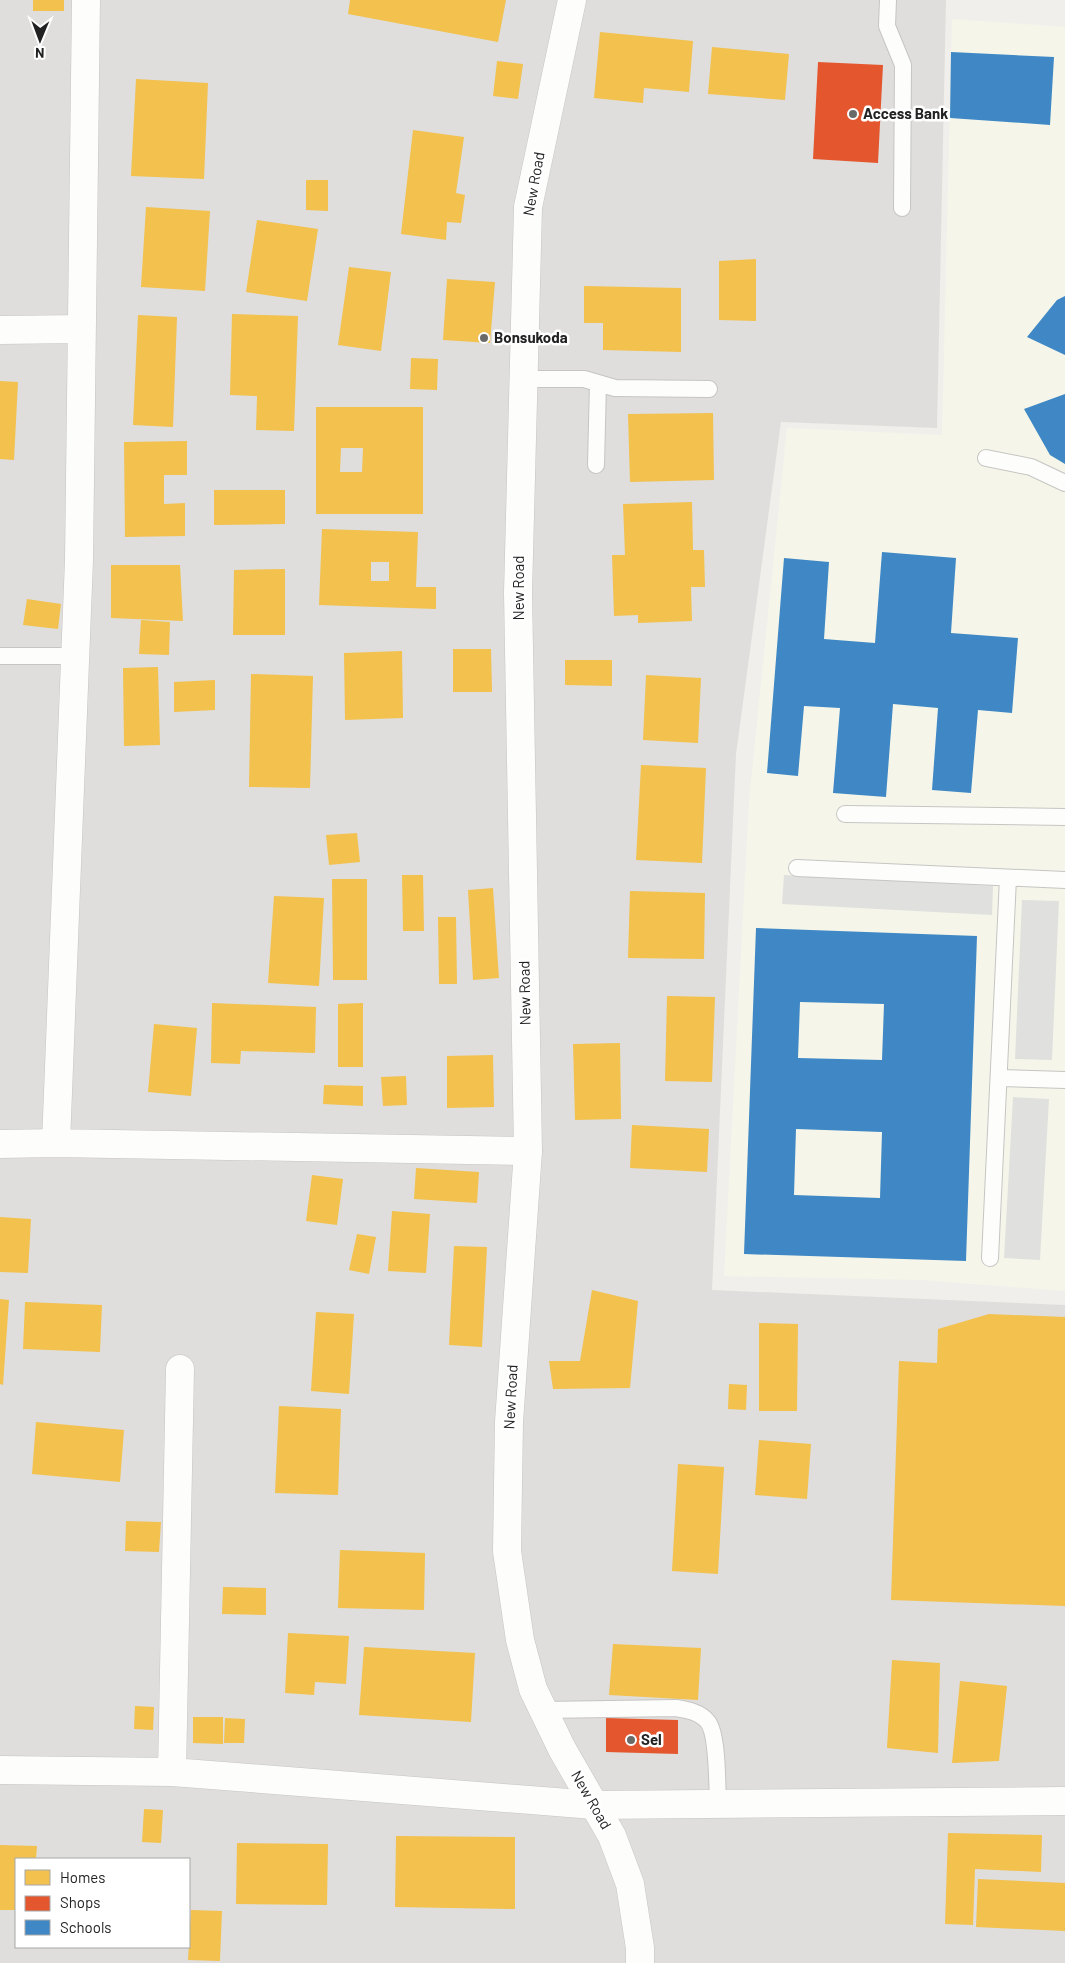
<svg xmlns="http://www.w3.org/2000/svg" width="1065" height="1963" viewBox="0 0 1065 1963" font-family="Barlow,sans-serif">
	<style>
		.residential { fill: #dfdedc; fill-rule: evenodd }
		.education { fill: #f5f6e9 }
		.parking { fill: #e0e0de }
		.homes { fill: #f2c14e; fill-rule: evenodd }
		.shops { fill: #e4572e }
		.schools { fill: #3f88c5; fill-rule: evenodd }
		.lines { fill: none; stroke-linecap: round; stroke-linejoin: round }
		.service-casing { stroke: #c6c5c3; stroke-width: 18 }
		.minor-casing { stroke: #c6c5c3; stroke-width: 29 }
		.tertiary-casing { stroke: #c6c5c3; stroke-width: 29 }
		.service { stroke: #fdfdfc; stroke-width: 16 }
		.minor { stroke: #fdfdfc; stroke-width: 28 }
		.tertiary { stroke: #fdfdfc; stroke-width: 28 }
		.poi-dot { fill: #6a6a68; stroke: #fff; stroke-width: 2 }
		.labels { text-anchor: middle; stroke-width: 5; stroke-linejoin: round; paint-order: stroke }
		.poi-label { font-size: 15px; font-weight: bold; fill: #222; stroke: #fff; text-anchor: start }
		.street-label { font-size: 15px; fill: #222; stroke: #fff }
	</style>
	<rect width="100%" height="100%" fill="#f0efeb"/>
	<path class="residential" d="M0,0h946l-9,428 -156,-6 -45,332 -24,536 353,15v658h-1065zM16,1859h173v88h-173z"/>
	<path class="education" d="M952,19l113,8v1264l-144,-11 -197,-4 25,-475 38,-373 155,7z"/>
	<path class="parking" d="M784,875l209,11 -1,29 -210,-11z
		M1022,900l37,1 -7,159 -37,-1z
		M1013,1097l36,2 -9,161 -36,-2z"/>
	<path class="homes" d="M33,0h31v11h-31z
		M350,0h156l-8,42 -150,-28z
		M600,32l93,9 -4,51 -45,-4 -1,15 -49,-5z
		M712,47l77,7 -4,46 -77,-6z
		M497,61l26,3 -5,35 -25,-3z
		M136,79l72,4 -4,96 -73,-3z
		M413,130l51,7 -8,56 9,2 -4,28 -14,-1 -1,18 -45,-6z
		M306,180h22v31l-22,-1z
		M146,207l64,4 -5,80 -64,-4z
		M257,220l61,9 -11,72 -61,-9z
		M756,259v62l-37,-1v-59z
		M349,267l42,5 -10,79 -43,-6z
		M447,279l48,3 -5,61 -47,-3z
		M584,286l97,2v64l-78,-2v-27h-19z
		M232,314l66,2 -4,115 -38,-1 1,-34 -27,-1z
		M138,315l39,2 -4,110 -40,-2z
		M411,358l27,1 -1,31 -27,-1z
		M0,381l18,1 -4,78 -14,-1z
		M316,407h107v107h-107zM341,448h22l-1,24h-22z
		M713,413l1,67 -84,2 -2,-68z
		M187,441v34h-23v29l21,-1v33l-60,1 -1,-95z
		M214,490h71v34l-71,1z
		M692,502l1,48h11l1,37h-14l1,34 -54,2v-8l-24,1 -2,-61h13l-2,-51z
		M322,529l96,3 -2,55h20v22l-117,-4zM371,562h18v19h-18z
		M111,565h69l3,56 -72,-3z
		M285,569v66h-52l1,-65z
		M27,599l34,5 -3,25 -35,-4z
		M141,620l29,2 -1,33 -30,-1z
		M453,649h38l1,43h-39z
		M402,651l1,67 -58,2 -1,-67z
		M565,660h47v26l-47,-1z
		M158,667l2,78 -36,1 -1,-78z
		M251,674l62,2 -3,112 -61,-1z
		M646,675l55,3 -3,65 -55,-3z
		M215,680v30l-41,2v-30z
		M641,765l65,3 -4,95 -66,-3z
		M357,833l3,29 -31,3 -3,-30z
		M402,875h21l1,56h-21z
		M332,879h35v101h-34z
		M493,888l6,90 -26,2 -5,-90z
		M630,891l75,2 -1,66 -76,-1z
		M274,896l50,2 -5,88 -51,-3z
		M438,917h18l1,67h-18z
		M667,996l48,1 -3,85 -47,-1z
		M212,1003l104,4 -1,46 -74,-2 -1,13 -29,-1z
		M363,1003v64h-25v-63z
		M154,1024l43,4 -6,68 -43,-4z
		M620,1043l1,76 -46,1 -2,-76z
		M493,1055l1,52 -47,1v-52z
		M406,1076l1,29 -24,1 -2,-29z
		M324,1085l39,1v20l-40,-2z
		M632,1125l77,4 -2,43 -77,-4z
		M416,1168l63,4 -2,31 -63,-4z
		M312,1175l31,4 -6,46 -31,-4z
		M392,1211l38,3 -4,59 -38,-2z
		M0,1217l31,2 -3,54 -28,-1z
		M357,1234l19,3 -7,37 -20,-4z
		M454,1246l33,1 -5,100 -33,-2z
		M592,1290l46,11 -8,87 -77,1 -4,-28h31z
		M0,1299l9,1 -6,85 -3,-1z
		M25,1302l77,3 -2,47 -77,-3z
		M316,1312l38,2 -5,80 -38,-3z
		M989,1314l76,3v289l-174,-6 8,-239 38,2 1,-34z
		M759,1323l39,1 -1,87h-38z
		M729,1384l18,1 -1,25 -18,-1z
		M279,1406l62,3 -3,86 -63,-2z
		M36,1422l88,8 -4,52 -88,-8z
		M759,1440l52,4 -4,55 -52,-4z
		M678,1464l46,3 -6,107 -46,-3z
		M126,1521l35,1 -2,30 -34,-1z
		M340,1550l85,3 -1,57 -86,-2z
		M223,1587l43,1v27l-44,-1z
		M288,1633l61,3 -3,48 -31,-2 -1,13 -29,-2z
		M613,1644l88,4 -3,52 -89,-5z
		M364,1647l111,6 -4,69 -112,-7z
		M892,1660l48,3 -2,90 -51,-5z
		M960,1681l47,5 -8,75 -47,2z
		M135,1706l19,1 -1,23 -19,-1z
		M193,1717h30v27l-30,-1z
		M225,1718l20,1 -1,24h-20z
		M144,1809l19,1 -2,33 -19,-1z
		M948,1833l94,2 -1,37 -66,-3 -2,56 -28,-1z
		M396,1836l119,1v72l-120,-2z
		M237,1843l91,1 -1,61 -91,-1z
		M0,1845l37,1 -1,13h-20v51h-16z
		M978,1879l87,4v48l-89,-4z
		M191,1910l31,1 -2,50 -32,-1z"/>
	<path class="shops" d="M818,62l65,3 -5,98 -65,-4z
		M606,1718l72,2v34l-72,-2z"/>
	<path class="schools" d="M951,52l103,5 -4,68 -100,-7z
		M1065,296v59l-38,-18 30,-37z
		M1065,394v70l-15,-9 -26,-46z
		M882,552l74,6 -5,75 67,5 -6,75 -34,-3 -7,83 -39,-3 6,-82 -45,-4 -7,93 -53,-4 7,-85 -36,-2 -6,70 -31,-3 17,-215 45,4 -5,77 51,4z
		M756,928l221,8 -11,325 -222,-7zM800,1002l84,2 -2,56 -84,-2zM796,1129l86,3 -2,66 -86,-3z"/>
	<g class="lines">
		<g class="service-casing">
			<path id="service" d="M888,0l-1,26 16,39 -1,143
				M523,379h61l31,9 94,1
				M986,458l45,9 34,16
				M596,465l2,-82
				M0,656h75
				M845,814l220,3
				M797,868l268,12
				M1000,1078l65,2
				M990,1258l18,-380
				M543,1710l133,-2c12,2 24,4 32,14 10,13 9,63 10,82"/>
		</g>
		<g class="minor-casing">
			<path id="minor" d="M0,330l81,-1
				M56,1143l23,-583 7,-560
				M0,1144l56,-1 472,8
				M0,1770l172,2 422,33 471,-4
				M172,1772l8,-403"/>
		</g>
		<g class="tertiary-casing">
			<path id="tertiary" d="M572,0l-44,207 -10,386 10,558 -19,271 -2,129 13,89 13,49 29,60 50,87 18,48 10,64v15"/>
		</g>
		<use href="#service" class="service"/>
		<use href="#minor" class="minor"/>
		<use href="#tertiary" class="tertiary"/>
	</g>
	<g class="poi-dot">
		<circle cx="853" cy="114" r="5"/>
		<circle cx="484" cy="338" r="5"/>
		<circle cx="631" cy="1740" r="5"/>
	</g>
	<g class="labels">
		<g class="poi-label">
			<text x="863" y="119">Access Bank</text>
			<text x="494" y="343">Bonsukoda</text>
			<text x="641" y="1745">Sel</text>
		</g>
		<g class="street-label">
			<text transform="translate(534 184) rotate(-80)" y="5">New Road</text>
			<text transform="translate(519 588) rotate(-90)" y="5">New Road</text>
			<text transform="translate(525 993) rotate(-91)" y="5">New Road</text>
			<text transform="translate(511 1397) rotate(-87)" y="5">New Road</text>
			<text transform="translate(591 1800) rotate(60)" y="5">New Road</text>
		</g>
	</g>
	<rect x="15" y="1858" width="175" height="90" fill="#ffffff" stroke="#a7a7a7"/>
	<rect x="25" y="1870" width="25" height="15" fill="#f2c14e" stroke="#a7a7a7"/>
	<text x="60" y="1883" font-size="15" fill="#222222">Homes</text>
	<rect x="25" y="1896" width="25" height="15" fill="#e4572e" stroke="#a7a7a7"/>
	<text x="60" y="1908" font-size="15" fill="#222222">Shops</text>
	<rect x="25" y="1920" width="25" height="15" fill="#3f88c5" stroke="#a7a7a7"/>
	<text x="60" y="1933" font-size="15" fill="#222222">Schools</text>
	<g transform="translate(40 40) rotate(181)" stroke="#ffffff" stroke-width="4" paint-order="stroke">
	<path d="M0-4L9 19L0 12L-9 19Z" fill="#222222"/>
	<text y="-8" font-size="14" font-weight="bold" text-anchor="middle" fill="#222222">N</text>
	</g>
</svg>
